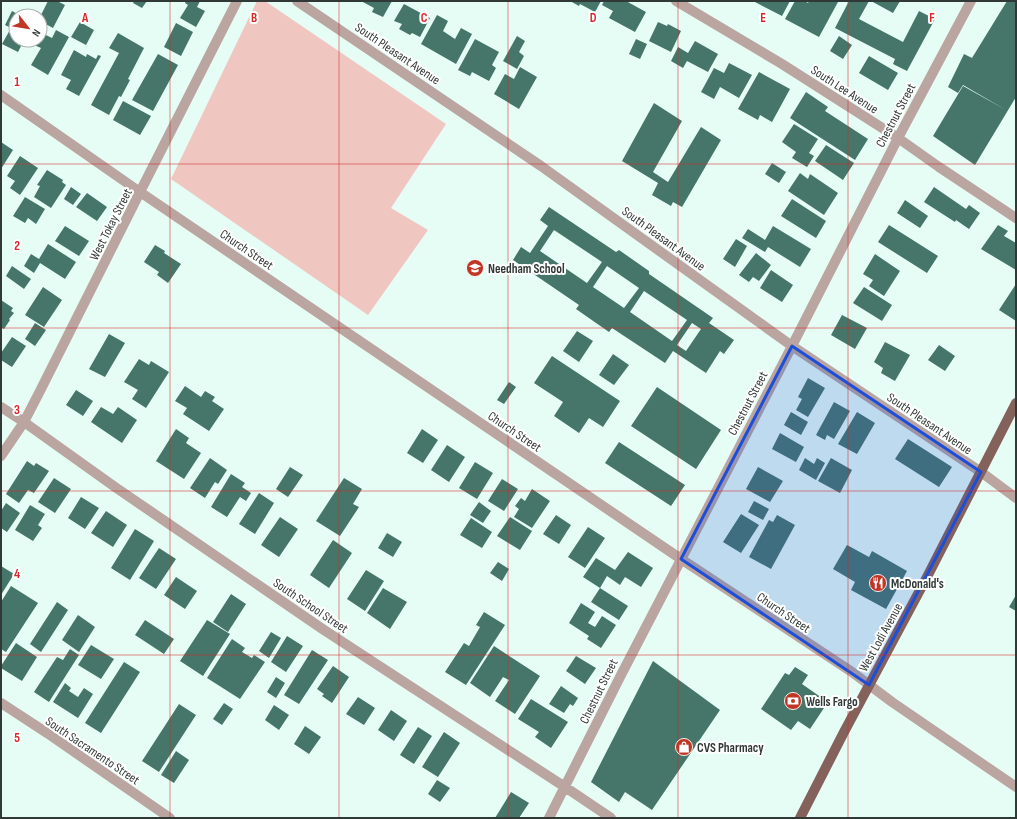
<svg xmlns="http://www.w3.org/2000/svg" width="1017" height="819" viewBox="0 0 1017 819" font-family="'Sofia Sans Condensed',sans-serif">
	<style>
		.green { fill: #efc7c0 }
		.building { fill: #467669; fill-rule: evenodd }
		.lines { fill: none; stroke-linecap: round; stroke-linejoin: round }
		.minor { stroke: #baa5a1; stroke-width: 10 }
		.major { stroke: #85615b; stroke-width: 10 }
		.marked { fill: #1d4ed8; fill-opacity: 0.2; stroke: #1d4ed8; stroke-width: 3; stroke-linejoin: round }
		.grid { fill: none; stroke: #d62828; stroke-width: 1; stroke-opacity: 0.55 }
		.labels { text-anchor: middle; stroke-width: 4; stroke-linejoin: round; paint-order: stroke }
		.street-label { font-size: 13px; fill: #303936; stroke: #fff }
		.poi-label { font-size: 13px; font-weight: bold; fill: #303936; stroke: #fff; text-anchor: start }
		.grid-label { font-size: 13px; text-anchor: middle; font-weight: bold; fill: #d62828; stroke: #fff; stroke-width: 4; stroke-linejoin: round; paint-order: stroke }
	</style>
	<rect width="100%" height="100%" fill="#e6fdf6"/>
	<path class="green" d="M257,1h8l181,123 -55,84 37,22 -60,85 -197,-136z"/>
	<path class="building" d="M48,1h9l8,4 -12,23 -13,-7v-4z
		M134,1h13l-5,7 -9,-5z
		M186,1h14l-3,6 8,4 -9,16 -16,-9 8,-13 -3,-2z
		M361,1h31l-9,16 -11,-5 2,-4z
		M570,1h31l-6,11 -15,-8 -1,2z
		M604,1h22l20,11 -11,20 -26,-14 4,-7 -11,-6z
		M755,1h35l-8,15 -27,-14z
		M795,1h10l3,2 1,-2h27l2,1 -19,35 -34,-18z
		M849,1h20l-10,18 44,23 16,-31 16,8 -28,52 -14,-7 2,-5 -60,-31z
		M871,1h29l-7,12z
		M1007,1h9v96l-41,68 -42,-29 30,-50 43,24 -43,-25 -5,8 -10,-6 16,-33 8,4z
		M404,4l26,14 -10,19 -8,-4 -2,2 -11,-6 3,-5 -8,-3z
		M12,11l9,5h-5v24h8l-6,12 -16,-8 9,-16 -6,-3z
		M437,15l11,6 -5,10 12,8 6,-11 11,6 -16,30 -35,-20z
		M80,22l14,8 -8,15 -15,-8z
		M658,22l9,4 1,-2 13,7 -10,21 -22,-11z
		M176,23l17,9 -12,24 -17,-9z
		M56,30l13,7 -21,38 -17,-10 10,-17 -9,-4 2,-4h6v-8l12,6z
		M118,33l26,15 -16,31 2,1 -9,17 -2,-1 -10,19 -18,-10 28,-52 -10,-5z
		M517,36l8,5 -6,11 5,4 -7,13 -14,-8z
		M839,36l13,9 -9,14 -13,-8z
		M475,39l24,13 -7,13 4,3 -7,13 -17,-9 -2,4 -12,-6z
		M636,39l11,5 -7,15 -11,-5z
		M695,41l23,13 -10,18 -21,-11 -4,7 -12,-7 7,-14 10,6z
		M74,50l12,7 1,-3 9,5 2,-4 3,1 -22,40 -13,-7 5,-9 -10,-5z
		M158,54l20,11 -25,46 -21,-11z
		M869,56l29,17 -10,17 -29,-17z
		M729,63l23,12 -13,23 -19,-11 -6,12 -13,-7 13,-24 10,5z
		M520,67l17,10 -18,32 -25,-15 11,-20 9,5z
		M759,72l31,17 -18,33 -12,-7 -2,5 -20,-11z
		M806,92l22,15 -3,4 43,28 -13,21 -65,-42z
		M123,101l28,15 -11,19 -27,-15z
		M654,103l28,18 -29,51 15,10 33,-55 20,13 -39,67 -9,-5 -2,4 -19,-11 6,-12 -36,-22z
		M794,124l24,15 -9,14 5,3 -7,11 -15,-9 4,-6 -14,-10z
		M1,142l12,8 -12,19z
		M826,145l28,18 -11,17 -28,-19z
		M20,156l18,12 -18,27 -10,-7 5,-7 -8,-5z
		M772,163l14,9 -7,11 -14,-9z
		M47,170l16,10 -1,2 4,3 -15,23 -17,-11 6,-11 -3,-1z
		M800,173l8,6 2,-5 28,19 -14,22 -36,-24z
		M71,187l10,7 -8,11 -9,-6z
		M934,187l32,22 3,-4 11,8 -11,16 -13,-9 -1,2 -31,-20z
		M87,193l20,14 -10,14 -21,-14z
		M25,197l20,12 -9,15 -8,-6 -3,5 -12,-7z
		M792,199l34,22 -10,17 -35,-22z
		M905,200l23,16 -8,12 -23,-15z
		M549,207l67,45 3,-2 30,21v3l64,44 -4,5 25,17 -10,14 -4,-3 -14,22 -33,-22 -8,12 -53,-35 -3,4 -33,-23 3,-4 -66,-45 8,-13 9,6 18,-27 -8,-6zM554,230l48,32 -15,21 -47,-32zM607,266l32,22 -15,20 -31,-21zM644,291l43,29 -15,21 -42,-29zM692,323l9,6 -15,22 -9,-6z
		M889,225l49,31 -11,17 -49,-31z
		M998,225l10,6 -4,5 12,7v27l-35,-21z
		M65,226l24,15 -10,15 -24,-15z
		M773,226l38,23 -11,18 -32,-20 -3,5 -23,-14 6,-9 17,11z
		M736,239l11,7 -12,21 -12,-8z
		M48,244l28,18 -11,17 -25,-16 -6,10 -10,-7 7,-12 8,5z
		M155,245l10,6 -1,2 17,11 -13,19 -11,-8 2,-3 -15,-10z
		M756,253l15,12 -12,16 -6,-4 -4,5 -10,-7z
		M875,254l25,17 -16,25 -15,-10 4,-6 -10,-6z
		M12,266l19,13 -7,10 -18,-13z
		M771,270l22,15 -11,17 -22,-14z
		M1016,284v37l-17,-11z
		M43,287l19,13 -18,27 -19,-12z
		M864,287l28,18 -10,16 -29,-18z
		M1,300l12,8 -2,3 3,2 -5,6 1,1 -6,9 -2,-1 -1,2z
		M842,315l25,13 -12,21 -24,-14z
		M35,323l11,7 -11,16 -10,-7z
		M577,331l16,10 -14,21 -16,-11z
		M109,334l16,9 -20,34 -16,-8z
		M12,337l14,9 -14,21 -11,-7v-7z
		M885,342l25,13 -15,26 -14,-8 2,-5 -9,-6z
		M939,345l16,11 -10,15 -17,-11z
		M613,354l16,11 -15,20 -15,-10z
		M552,356l68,45 -17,26 -14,-9 -10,15 -25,-17 9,-14 -29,-19z
		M139,359l10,6 2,-4 18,11 -23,36 -14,-9 6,-9 -14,-8z
		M808,378l17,10 -17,29 -12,-7 6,-11 -4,-2z
		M509,382l7,5 -12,17 -7,-4z
		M185,386l16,11 4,-6 10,6 -3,4 12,8 -15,22 -26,-17 4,-6 -12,-7z
		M657,387l64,43 -25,39 -65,-43z
		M76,390l17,11 -10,15 -17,-11z
		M834,402l16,9 -16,28 -7,-4 -2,5 -9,-5z
		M101,407l12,7 5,-7 19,13 -15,23 -31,-21z
		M791,412l17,10 -7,13 -17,-10z
		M857,412l18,11 -18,31 -19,-10z
		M176,429l13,9 -3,5 15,10 -17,26 -28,-18z
		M422,429l16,11 -15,23 -16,-10z
		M780,433l24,14 -8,15 -24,-13z
		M908,439l44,28 -13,20 -44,-28z
		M619,442l66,43 -14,21 -66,-43z
		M447,445l18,12 -16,25 -18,-12z
		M210,458l17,12 -9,14 -3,-2 -10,16 -15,-10z
		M805,458l9,6 3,-6 8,5 -9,17 -17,-10z
		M831,458l21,12 -12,23 -22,-12z
		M27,461l7,5 2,-3 13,8 -15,22 -6,-3 -9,13 -13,-9z
		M475,462l18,11 -16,26 -18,-11z
		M290,467l13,8 -15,22 -12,-8z
		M758,467l25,14 -13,21 -24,-13z
		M231,474l14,9 -3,4 9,6 -5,8 -6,-4 -13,20 -16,-10z
		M54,478l17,11 -16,24 -17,-11z
		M344,478l18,11 -9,15 6,3 -19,29 -24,-15z
		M502,479l16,10 -14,22 -16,-10z
		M532,489l18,12 -18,27 -18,-11 5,-8 -4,-3 6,-8 4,3z
		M259,493l15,10 -19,31 -16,-10z
		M81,497l18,11 -14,21 -17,-11z
		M754,501l15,8 -6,11 -15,-8z
		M479,502l12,9 -8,12 -13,-8z
		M6,503l14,10 -13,19 -6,-4v-17z
		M30,505l15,9 -7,11 4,3 -9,13 -18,-11z
		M106,511l21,14 -14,22 -22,-14z
		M741,514l18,11 -18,28 -18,-11z
		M556,515l15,10 -12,19 -16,-10z
		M777,515l18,10 -24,44 -22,-12 20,-37 4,2z
		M280,517l18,12 -19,28 -18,-12z
		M510,517l22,14 -12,19 -23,-14z
		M471,518l21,14 -10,16 -22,-13z
		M588,527l17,11 -20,30 -17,-11z
		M135,529l19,12 -24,39 -19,-12z
		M387,533l15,9 -9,15 -15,-9z
		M333,540l19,13 -23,35 -19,-13z
		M847,545l22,12 3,-6 35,20 -21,38 -35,-19 4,-8 -22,-13z
		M159,548l17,11 -20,30 -17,-11z
		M628,552l25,16 -12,19 -16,-10 -5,8 -13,-9 -7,12 -17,-11 13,-19 19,12z
		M498,562l11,7 -7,12 -12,-8z
		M1,566l13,8 -13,21z
		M366,570l18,11 -19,30 -18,-12z
		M176,577l21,14 -12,18 -21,-14z
		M11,586l27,17 -32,49 -5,-3v-47z
		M383,588l24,14 -17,27 -23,-16z
		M600,588l28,18 -9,14 -28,-18z
		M231,594l15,10 -18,28 -15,-10z
		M1016,595v16l-7,-4z
		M57,602l11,8 -27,42 -11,-8z
		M581,603l14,9 -7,11 7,4 7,-11 14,9 -15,23 -14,-9 2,-3 -20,-13z
		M484,612l21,13 -39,60 -21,-13 19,-29 5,3 11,-19 -4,-2z
		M78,615l17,12 -16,25 -17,-12z
		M145,620l29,19 -10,15 -29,-19z
		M207,620l23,14 -27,42 -23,-15z
		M271,632l10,6 -12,20 -10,-7z
		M287,636l16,10 -17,26 -15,-10z
		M232,639l13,9 -3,4 10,6 2,-3 11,7 -25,37 -33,-21z
		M16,643l21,14 -15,24 -21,-13v-2z
		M91,645l23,14 -13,20 -23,-14z
		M494,646l46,30 -25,38 -20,-13 14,-21 -6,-3 -13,20 -20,-14z
		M70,649l9,6 -30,47 -15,-10 23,-35 6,3z
		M312,650l16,10 -29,44 -15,-9z
		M576,656l20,12 -11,16 -19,-13z
		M653,661l67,49 -68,100 -27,-18 -6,10 -28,-20z
		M124,662l16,10 -39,61 -16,-10z
		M333,666l16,11 -17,26 -10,-7 2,-2 -7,-5z
		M795,667l13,8 -6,9 20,14 -3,5 5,5 -14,21 -12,-8 -7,9 -30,-21 24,-36 4,2z
		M276,677l9,6 -9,15 -9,-6z
		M65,683l6,5 -2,3 9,6 6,-9 9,6 -15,24 -25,-16z
		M561,686l17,12 -5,8 -3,-2 -6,9 -15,-9z
		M358,697l17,11 -11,17 -18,-11z
		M531,699l37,23 -17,26 -16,-11 4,-5 -21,-13z
		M224,703l9,6 -11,16 -9,-6z
		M179,704l17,11 -37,57 -17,-11z
		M274,705l15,10 -10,15 -14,-10z
		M391,710l16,11 -13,20 -16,-11z
		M305,726l16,11 -12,17 -15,-10z
		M418,727l14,9 -18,28 -14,-9z
		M444,732l16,11 -22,34 -16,-10z
		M176,751l13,9 -15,23 -13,-8z
		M437,780l13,8 -10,14 -12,-8z
		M511,792l18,11 -10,15h-24z"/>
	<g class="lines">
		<path class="minor" d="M297,1l244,165 251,180 189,126 35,26
			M676,1l106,63 116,74 41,29 77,51
			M1,95l139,97 541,367 171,113 40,30 124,85
			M1,407l23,15 91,65 209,143 241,157 46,31
			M1,456l23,-34 16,-31 100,-199 97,-191
			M1,703l46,30 123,85
			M549,818l72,-143 171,-329 106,-208 73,-137"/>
		<path class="major" d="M800,818l44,-86 83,-155 89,-174"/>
	</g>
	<path class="marked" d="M792,346l189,126 -112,213 -188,-126z"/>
	<path class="grid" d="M170,1v817M339,1v817M508,1v817M678,1v817M848,1v817M1,164h1015M1,328h1015M1,491h1015M1,655h1015"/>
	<defs>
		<g id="school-disc" transform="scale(0.9)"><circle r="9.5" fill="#c13524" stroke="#fff"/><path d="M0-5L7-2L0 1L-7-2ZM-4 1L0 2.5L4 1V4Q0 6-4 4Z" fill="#fff"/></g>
		<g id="restaurant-disc" transform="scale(0.9)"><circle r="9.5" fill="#c13524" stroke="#fff"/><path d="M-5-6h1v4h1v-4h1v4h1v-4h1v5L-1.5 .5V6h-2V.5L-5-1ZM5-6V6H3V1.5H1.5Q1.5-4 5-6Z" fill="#fff"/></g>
		<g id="bank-disc" transform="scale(0.9)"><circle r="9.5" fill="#c13524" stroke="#fff"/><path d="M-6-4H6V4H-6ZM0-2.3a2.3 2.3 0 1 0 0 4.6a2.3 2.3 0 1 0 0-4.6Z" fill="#fff"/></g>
		<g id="shop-disc" transform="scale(0.9)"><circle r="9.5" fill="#c13524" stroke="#fff"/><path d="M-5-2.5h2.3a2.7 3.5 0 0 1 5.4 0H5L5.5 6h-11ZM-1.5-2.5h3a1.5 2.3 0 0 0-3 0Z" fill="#fff"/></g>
	</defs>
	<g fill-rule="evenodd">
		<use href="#school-disc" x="475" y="268"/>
		<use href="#restaurant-disc" x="878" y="583"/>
		<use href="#bank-disc" x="793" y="701"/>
		<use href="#shop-disc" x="684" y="747"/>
	</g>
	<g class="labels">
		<g class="street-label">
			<text transform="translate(398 53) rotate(34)" y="5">South Pleasant Avenue</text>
			<text transform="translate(845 89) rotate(33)" y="5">South Lee Avenue</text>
			<text transform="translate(895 115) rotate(-62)" y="5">Chestnut Street</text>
			<text transform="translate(110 224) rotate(-63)" y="5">West Tokay Street</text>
			<text transform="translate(664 238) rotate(36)" y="5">South Pleasant Avenue</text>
			<text transform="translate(247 249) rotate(34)" y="5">Church Street</text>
			<text transform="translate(747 403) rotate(-62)" y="5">Chestnut Street</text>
			<text transform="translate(930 423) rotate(34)" y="5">South Pleasant Avenue</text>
			<text transform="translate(515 431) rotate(34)" y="5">Church Street</text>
			<text transform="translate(311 605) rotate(34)" y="5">South School Street</text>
			<text transform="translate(784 612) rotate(34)" y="5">Church Street</text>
			<text transform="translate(880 637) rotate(-61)" y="5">West Lodi Avenue</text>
			<text transform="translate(598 691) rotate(-64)" y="5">Chestnut Street</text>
			<text transform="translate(93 750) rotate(34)" y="5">South Sacramento Street</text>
		</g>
		<g class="poi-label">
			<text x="488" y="273">Needham School</text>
			<text x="891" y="588">McDonald's</text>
			<text x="806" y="706">Wells Fargo</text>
			<text x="697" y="752">CVS Pharmacy</text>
		</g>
	</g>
	<g class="grid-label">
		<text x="85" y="22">A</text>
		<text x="254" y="22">B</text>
		<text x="424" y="22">C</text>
		<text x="593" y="22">D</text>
		<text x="763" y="22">E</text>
		<text x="932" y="22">F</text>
		<text x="17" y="86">1</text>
		<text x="17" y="250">2</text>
		<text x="17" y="414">3</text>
		<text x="17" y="578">4</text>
		<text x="17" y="742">5</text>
	</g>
	<rect width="1017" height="819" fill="none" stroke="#303936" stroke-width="4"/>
	<g transform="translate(28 28) rotate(121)"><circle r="19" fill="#ffffff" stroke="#acb0af"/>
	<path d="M0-3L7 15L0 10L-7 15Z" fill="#c13524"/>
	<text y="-6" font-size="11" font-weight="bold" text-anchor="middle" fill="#303936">N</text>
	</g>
</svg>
